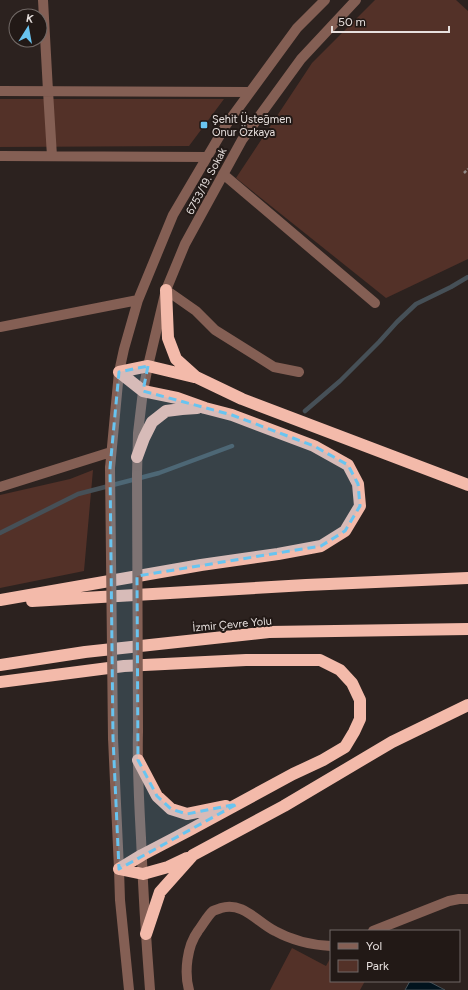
<svg xmlns="http://www.w3.org/2000/svg" width="468" height="990" viewBox="0 0 468 990" font-family="Figtree,sans-serif">
	<style>
		.green { fill: #533128 }
		.water { fill: #01131d; stroke: #465057 }
		.lines { fill: none; stroke-linecap: round; stroke-linejoin: round }
		.stream { stroke: #465057; stroke-width: 4.5 }
		.path { stroke: #928987; stroke-width: 2.5; stroke-dasharray: 3 2; stroke-linecap: butt }
		.minor { stroke: #845f54; stroke-width: 10 }
		.highway { stroke: #f3baaa; stroke-width: 12 }
		.minor-bridge { stroke: #845f54; stroke-width: 10 }
		.marked { fill: #68c4f0; fill-opacity: 0.2; stroke: #68c4f0; stroke-width: 3; stroke-dasharray: 8 5; stroke-linejoin: round }
		.poi-dot { fill: #68c4f0; stroke: #221916; stroke-width: 1.5 }
		.labels { text-anchor: middle; stroke-width: 4; stroke-linejoin: round; paint-order: stroke }
		.poi-label { font-size: 11px; fill: #e7e0de; stroke: #221916; text-anchor: start }
		.street-label { font-size: 11px; fill: #e7e0de; stroke: #221916 }
	</style>
	<rect width="100%" height="100%" fill="#2c221f"/>
	<path class="green" d="M375,0h81l12,11v248l-82,39 -150,-120 76,-115z
		M0,99h224l-35,47 -189,1z
		M93,470l-9,101 -84,17v-93l70,-16z
		M292,948l34,18 5,-9v24h34l-5,9h-90z"/>
	<path class="water" d="M410,981h18l17,9h-40z"/>
	<g class="lines">
		<path class="stream" d="M305,411l35,-30 39,-39 18,-20 19,-18 35,-17 17,-10
			M0,533l78,-39 81,-21 73,-27"/>
		<path class="path" d="M464,173l4,-4"/>
		<path class="minor" d="M43,0l5,91 4,65
			M0,91l250,1
			M0,156l207,1
			M223,174l152,129
			M166,290l30,21 19,19 59,37 25,5
			M0,327l138,-27
			M110,468l9,-96 5,-23 14,-49 35,-85 53,-90 71,-97 28,-28
			M137,475l1,-42 5,-42 5,-25 18,-76 19,-46 57,-104 59,-81 55,-59
			M0,487l111,-35
			M138,731c-1,36 1,71 3,107 2,51 5,101 9,152
			M113,738l6,131 1,31 9,90
			M373,931l76,-30 10,-2h9
			M189,990c-5,-18 -2,-44 9,-59 4,-5 10,-16 15,-20 2,-1 6,-2 8,-3 22,-7 37,15 54,23 18,10 36,14 56,15"/>
		<path class="highway" d="M166,290l2,48 8,21 20,18 46,22 226,86
			M119,372l29,-6 46,11
			M137,457l7,-19 8,-16 14,-11 16,-2 15,-1
			M0,600l201,-35 77,-11 43,-8 24,-15 15,-25 -2,-22 -10,-19 -34,-19 -82,-31 -27,-7 -28,-10 -34,-7 -24,-19
			M32,601l274,-16 162,-7
			M0,665l85,-13 184,-20 199,-3
			M0,682l124,-16 122,-6h74l20,10 12,13 8,17v19l-6,13 -9,15 -22,13 -30,14 -105,57 -46,24 -23,14
			M138,760l19,36 14,13 16,5 39,-8
			M119,869l24,5 25,-7 19,-9
			M146,934l14,-42 33,-37 91,-49 108,-64 76,-37"/>
		<path class="minor-bridge" d="M110,468l3,270
			M137,475l1,256"/>
	</g>
	<path class="marked" d="M148,366l-5,25 89,24 82,31 34,19 10,19 2,22 -15,25 -24,15 -184,30 1,184 19,36 14,13 16,5 50,-10 -118,65 -6,-131 -3,-270 9,-96z"/>
	<rect class="poi-dot" x="200" y="121" width="8" height="8" rx="2"/>
	<g class="labels">
		<g class="poi-label">
			<text x="212" y="123">Şehit Üsteğmen<tspan x="212" dy="13">Onur Özkaya</tspan></text>
		</g>
		<g class="street-label">
			<text transform="translate(206 181) rotate(-62)" y="4">6753/19. Sokak</text>
			<text transform="translate(232 624) rotate(-5)" y="4">İzmir Çevre Yolu</text>
		</g>
	</g>
	<rect x="330" y="930" width="130" height="52" fill="#221916" stroke="#716966"/>
	<rect x="338" y="943" width="20" height="6" fill="#845f54" stroke="#716966"/>
	<text x="366" y="950" font-size="12" fill="#e7e0de">Yol</text>
	<rect x="338" y="960" width="20" height="12" fill="#533128" stroke="#716966"/>
	<text x="366" y="970" font-size="12" fill="#e7e0de">Park</text>
	<g transform="translate(28 28) rotate(11)"><circle r="19" fill="#221916" stroke="#716966"/>
	<path d="M0-3L7 15L0 10L-7 15Z" fill="#68c4f0"/>
	<text y="-6" font-size="11" font-weight="bold" text-anchor="middle" fill="#e7e0de">K</text>
	</g>
	<path d="M332 26v6h117v-6" fill="none" stroke="#e7e0de" stroke-width="2"/>
	<text x="338" y="26" font-size="12" fill="#e7e0de" stroke="#221916" stroke-width="3" paint-order="stroke">50 m</text>
</svg>
